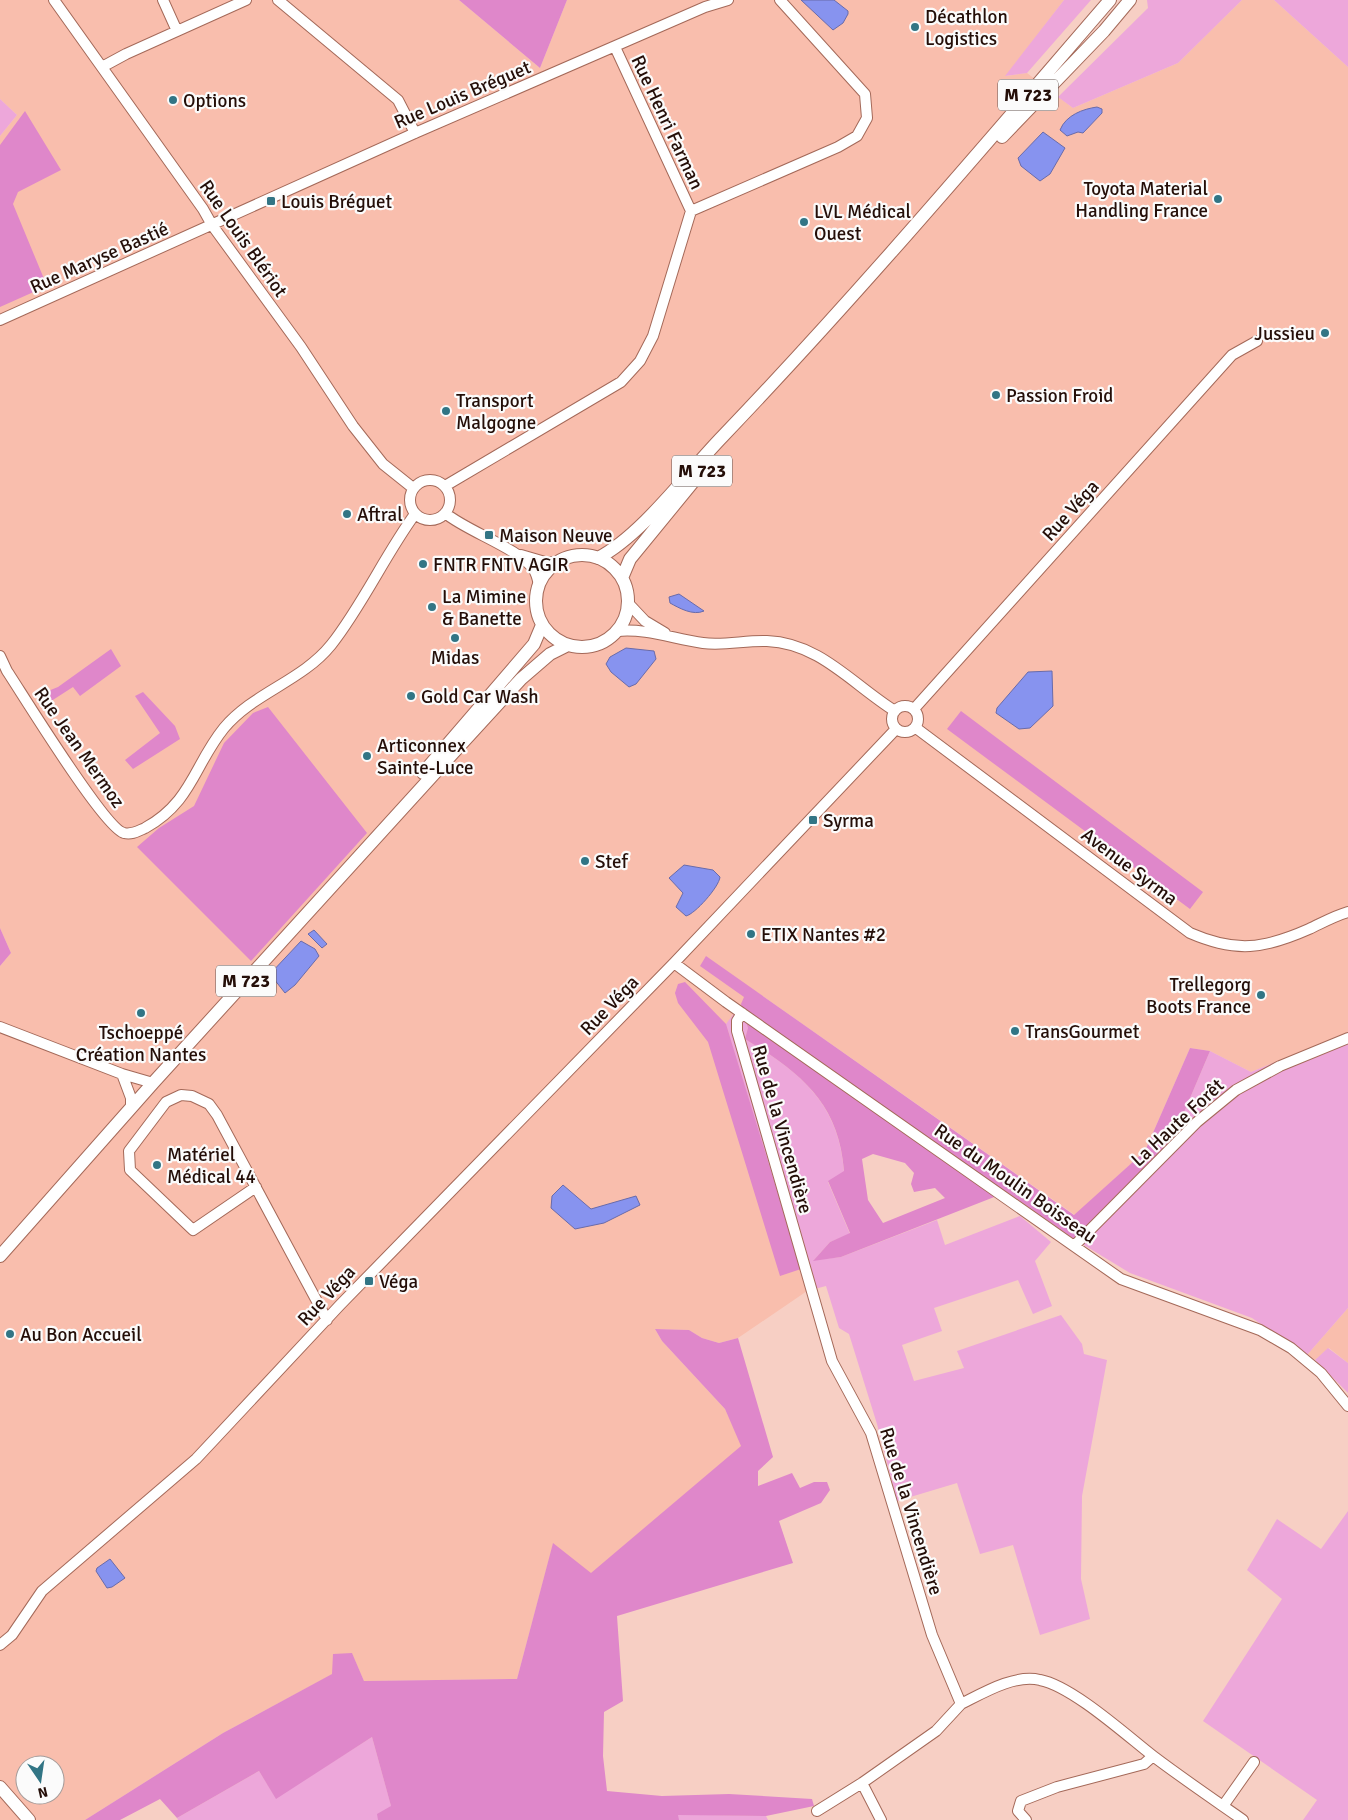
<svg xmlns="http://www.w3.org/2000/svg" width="1348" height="1820" viewBox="0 0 1348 1820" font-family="Signika,sans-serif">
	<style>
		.built { fill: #f9bead; fill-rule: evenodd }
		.green { fill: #eda7da }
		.forest { fill: #df87ca; fill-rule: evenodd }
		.water { fill: #8793ef; stroke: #696baa }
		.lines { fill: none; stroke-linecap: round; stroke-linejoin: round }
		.minor-casing { stroke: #a46959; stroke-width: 12 }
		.major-casing { stroke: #a46959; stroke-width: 14 }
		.minor { stroke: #fff; stroke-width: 10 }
		.major { stroke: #fff; stroke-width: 12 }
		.poi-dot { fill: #327585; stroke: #fbfbfb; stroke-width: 2 }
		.labels { text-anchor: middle; stroke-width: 4.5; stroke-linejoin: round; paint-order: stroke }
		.shield { fill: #fbfbfb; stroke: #645551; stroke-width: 1 }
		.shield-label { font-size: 18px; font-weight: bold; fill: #240e08 }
		.poi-label { font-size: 19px; fill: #240e08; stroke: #fbfbfb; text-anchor: start }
		.street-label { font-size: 19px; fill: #240e08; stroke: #fbfbfb }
	</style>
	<rect width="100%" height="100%" fill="#f7cfc4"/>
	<path class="built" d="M0,0h459l81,68 27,-68h497l-58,76 21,-3 46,35 105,-45 64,-63h32l74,67v966l-97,39 -41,-21 -20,-3 -45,103 -70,64 -318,-223 50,299 -69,47 -19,5 -17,-5 -13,-8 -34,-1 7,12 63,68 17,37 -151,128 -38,-30 -36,135 -153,2 -12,-27h-19v20l-110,59 -138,87h-85v-854l11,-13 -11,-25v-792l17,-21 -17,-16zM25,1765h30v30h-30z
		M1348,1308v55l-19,-15 -14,12 -8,-5z"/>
	<path class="green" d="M1064,0h27l-64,73 -22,3z
		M1147,0h95l-64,63 -105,45 -15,-11 90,-89z
		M1274,0h74v67z
		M0,99l17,16 -17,21z
		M741,1004l7,24 -3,11c55,33 94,64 99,133l-16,10 22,52 -20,8 -16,18 27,-3 96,-37 8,25 75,-29 31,26 -16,19 17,45 -19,8 -15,-34 -84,28 8,23 -40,14 12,36 50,-13 -7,-17 104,-36 21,29 2,10 23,6 -25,136 -1,83 9,40 -50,16 -27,-90 -33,9 -23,-71 -60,18 -20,-77 -28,-90 -10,-6 -13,-42 -19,5 -81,-267z
		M1348,1033v275l-41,47 -55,-37 -122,-45 -56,-34 97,-96 39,-92 41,21z
		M1328,1348l20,15v30l-33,-33z
		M1348,1511v309h-45l14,-20 -114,-79 79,-122 -35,-29 30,-51 44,30z
		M372,1737l23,83h-217l-1,-2 82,-47 17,27z
		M596,1813l170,3 2,4h-182z"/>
	<path class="forest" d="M459,0h108l-27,68z
		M25,111l36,59 -43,22 -5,12 34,82 -47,21v-162z
		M111,649l10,17 -41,30 -7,-9 -28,18 -7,-10 20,-8z
		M143,692l32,34 5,13 -47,30 -8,-9 35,-27 -25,-37z
		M268,707l99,126 -116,128 -114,-114 22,-19 35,-22 30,-63 29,-30z
		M961,711l242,181 -13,17 -243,-180z
		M0,928l11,25 -11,13z
		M706,956l368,259 71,-64 45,-103 20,3 -39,92 -97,96 -67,-47 -166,65 -28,4 17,-19 20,-9 -22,-52 16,-10c-5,-68 -44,-99 -99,-132l3,-11 -7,-24 3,-7 -44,-31zM873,1154l32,9 9,10 -3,11 3,8 21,-4 10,10 -62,25 -15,-23 -6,-41z
		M685,982l41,42 75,245 -21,7 -72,-234 -30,-39 -3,-10 3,-9z
		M655,1329l34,1 13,8 17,5 19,-5 35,119 -15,14v15l34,-13 8,15 14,-6h13l3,8 -9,13 -42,18 14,42 -176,53 6,85 -19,11 -1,44 4,35 55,5 67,-2 83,5 2,7 -48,10 -88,-1 1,5h-301l-1,-6 14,-8 -19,-69 -96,62 -17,-28 -82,47 -17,-19 -40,21h-35l138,-87 109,-59 1,-20 19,-1 12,28 153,-2 36,-136 38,30 150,-127 -16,-37 -63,-68z"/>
	<path class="water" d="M801,0h33l14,11v3l-5,9 -10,7z
		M1097,107l5,2v4l-19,20 -5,-1 -11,4 -7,-6c6,-15 23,-21 37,-23z
		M1043,132l22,16 -15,26 -10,7 -19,-15 -3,-8z
		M679,594l25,17c-11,5 -25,-3 -34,-8l-1,-6z
		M626,648l28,3 2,8 -20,25 -7,3 -18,-15 -5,-8 4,-7z
		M1052,671l1,35 -23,22 -11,1 -23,-16 1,-5 31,-36z
		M684,865l29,5 7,7c-1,10 -25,37 -34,39l-10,-9 7,-14 -14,-15z
		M314,930l13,14 -5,4 -14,-14z
		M301,941l14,8 4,7 -24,29 -10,8 -15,-19z
		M563,1185l28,24 45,-13 4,9 -36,18 -29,6 -24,-21 1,-12z
		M110,1559l15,19 -13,9 -5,1 -11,-17 1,-3z"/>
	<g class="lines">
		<g class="minor-casing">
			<path id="minor" d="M54,0l149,209 9,16 89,122 52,79 30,38 30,24
				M163,0l14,31
				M278,0l120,100 17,33
				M615,47l76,164
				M102,67l24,-13 120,-54
				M0,320l415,-187 290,-126 23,-7
				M410 500a20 20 0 1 1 40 0a20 20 0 1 1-40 0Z
				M445,486l176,-104 19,-21 13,-25 38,-125 147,-64 19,-11 10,-18 -2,-24 -85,-94
				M445,513c23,19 74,35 89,57 3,5 4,10 5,15
				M521,555l24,7h14
				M628,603l17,18 20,12
				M617,631c29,-3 57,8 86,12 21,3 43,-3 64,-2 53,2 86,44 128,70
				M0,656l7,15c16,24 98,158 117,162 8,2 14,-2 21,-5 47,-26 49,-63 79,-100 29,-35 78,-47 107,-83 31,-39 54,-90 84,-131
				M892 719a13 13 0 1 1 26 0a13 13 0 1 1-26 0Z
				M914,709l318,-354 25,-14
				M916,728l274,205c46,20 74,16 119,-4 13,-6 25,-13 39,-17
				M674,963l52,39 395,277 139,51 31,18 30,25 27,33
				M742,1013l-5,8v10l95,330 39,72 61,202 29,69c22,-11 53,-30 79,-24 32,6 86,55 113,76 29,22 60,43 90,64
				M0,1027l122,47 31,9
				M122,1074l9,24v10
				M256,1187l-63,43 -63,-60 -1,-19 37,-49 15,-7 11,1 17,8 8,11 110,205
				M1075,1245l122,-123 39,-32 44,-24 68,-28
				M0,1645l12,-10 30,-44 154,-132 144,-154 334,-342 222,-234
				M862,1783l19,37
				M1223,1806l31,-44
				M817,1811l45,-28 74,-52 25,-27
				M1026,1820l-8,-9 3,-10 36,-14 87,-23 9,-8"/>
		</g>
		<g class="major-casing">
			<path id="major" d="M1002,137l102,-106 26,-31
				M536 601a46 46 0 1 1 92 0a46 46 0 1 1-92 0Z
				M598,558c44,-23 89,-85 125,-122 134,-140 260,-289 387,-436
				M622,578l8,-19 63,-77
				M423,773l111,-129 8,-19
				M0,1256l153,-173 301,-331 67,-73 29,-25 18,-9
				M0,1787l29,33"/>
		</g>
		<use href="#minor" class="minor"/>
		<use href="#major" class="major"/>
	</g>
	<g class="poi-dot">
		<circle cx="915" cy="27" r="5"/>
		<circle cx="173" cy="100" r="5"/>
		<circle cx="1218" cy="199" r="5"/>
		<rect x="266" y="196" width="10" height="10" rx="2.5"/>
		<circle cx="804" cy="222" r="5"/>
		<circle cx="1325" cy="333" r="5"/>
		<circle cx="996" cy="395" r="5"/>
		<circle cx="446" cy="411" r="5"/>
		<circle cx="347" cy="514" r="5"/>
		<rect x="484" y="530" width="10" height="10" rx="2.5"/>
		<circle cx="423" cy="564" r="5"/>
		<circle cx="432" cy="607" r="5"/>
		<circle cx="455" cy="638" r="5"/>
		<circle cx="411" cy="696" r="5"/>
		<circle cx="367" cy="756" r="5"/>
		<rect x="808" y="815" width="10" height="10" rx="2.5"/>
		<circle cx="585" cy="861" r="5"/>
		<circle cx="751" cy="934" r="5"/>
		<circle cx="1261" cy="995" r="5"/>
		<circle cx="141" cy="1013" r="5"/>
		<circle cx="1015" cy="1031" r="5"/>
		<circle cx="157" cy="1165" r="5"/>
		<rect x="364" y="1276" width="10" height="10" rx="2.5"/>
		<circle cx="10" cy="1334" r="5"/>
	</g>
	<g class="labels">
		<g class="shield">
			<rect x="998" y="79.5" width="60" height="31" rx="4"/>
			<rect x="672" y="455.5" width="60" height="31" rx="4"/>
			<rect x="216" y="965.5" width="60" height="31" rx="4"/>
		</g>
		<g class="shield-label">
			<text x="1028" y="101">M 723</text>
			<text x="702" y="477">M 723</text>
			<text x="246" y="987">M 723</text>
		</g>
		<g class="poi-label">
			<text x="925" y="23">Décathlon<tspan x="925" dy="22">Logistics</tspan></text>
			<text x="183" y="107">Options</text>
			<text x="1208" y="195" text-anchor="end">Toyota Material<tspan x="1208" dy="22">Handling France</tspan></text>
			<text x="281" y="208">Louis Bréguet</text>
			<text x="814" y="218">LVL Médical<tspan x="814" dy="22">Ouest</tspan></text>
			<text x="1315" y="340" text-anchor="end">Jussieu</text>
			<text x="1006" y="402">Passion Froid</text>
			<text x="456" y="407">Transport<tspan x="456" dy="22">Malgogne</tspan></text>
			<text x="357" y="521">Aftral</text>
			<text x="499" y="542">Maison Neuve</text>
			<text x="433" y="571">FNTR FNTV AGIR</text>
			<text x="442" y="603">La Mimine<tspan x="442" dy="22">&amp; Banette</tspan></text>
			<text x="455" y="664" text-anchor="middle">Midas</text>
			<text x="421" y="703">Gold Car Wash</text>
			<text x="377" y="752">Articonnex<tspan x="377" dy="22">Sainte-Luce</tspan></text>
			<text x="823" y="827">Syrma</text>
			<text x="595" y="868">Stef</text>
			<text x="761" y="941">ETIX Nantes #2</text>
			<text x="1251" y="991" text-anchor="end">Trellegorg<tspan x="1251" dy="22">Boots France</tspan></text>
			<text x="1025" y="1038">TransGourmet</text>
			<text x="141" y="1039" text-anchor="middle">Tschoeppé<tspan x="141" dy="22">Création Nantes</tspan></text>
			<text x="167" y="1161">Matériel<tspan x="167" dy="22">Médical 44</tspan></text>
			<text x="379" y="1288">Véga</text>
			<text x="20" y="1341">Au Bon Accueil</text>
		</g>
		<g class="street-label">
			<text transform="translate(462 94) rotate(-23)" y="7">Rue Louis Bréguet</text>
			<text transform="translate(668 122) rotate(65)" y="7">Rue Henri Farman</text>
			<text transform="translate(244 238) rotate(55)" y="7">Rue Louis Blériot</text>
			<text transform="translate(99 257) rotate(-24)" y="7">Rue Maryse Bastié</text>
			<text transform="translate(1070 510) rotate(-48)" y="7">Rue Véga</text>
			<text transform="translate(80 747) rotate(55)" y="7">Rue Jean Mermoz</text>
			<text transform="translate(1130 866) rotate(37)" y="7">Avenue Syrma</text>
			<text transform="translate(609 1005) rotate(-46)" y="7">Rue Véga</text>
			<text transform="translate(1177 1122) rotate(-43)" y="7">La Haute Forêt</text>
			<text transform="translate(783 1129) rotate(74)" y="7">Rue de la Vincendière</text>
			<text transform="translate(1016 1183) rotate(35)" y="7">Rue du Moulin Boisseau</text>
			<text transform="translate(326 1295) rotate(-47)" y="7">Rue Véga</text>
			<text transform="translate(912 1511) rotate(73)" y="7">Rue de la Vincendière</text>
		</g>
	</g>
	<g transform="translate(40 1780) rotate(167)"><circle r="24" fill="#fbfbfb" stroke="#a59c9a"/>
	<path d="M0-4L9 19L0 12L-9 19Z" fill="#327585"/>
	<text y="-8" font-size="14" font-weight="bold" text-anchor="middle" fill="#240e08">N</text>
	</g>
</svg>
